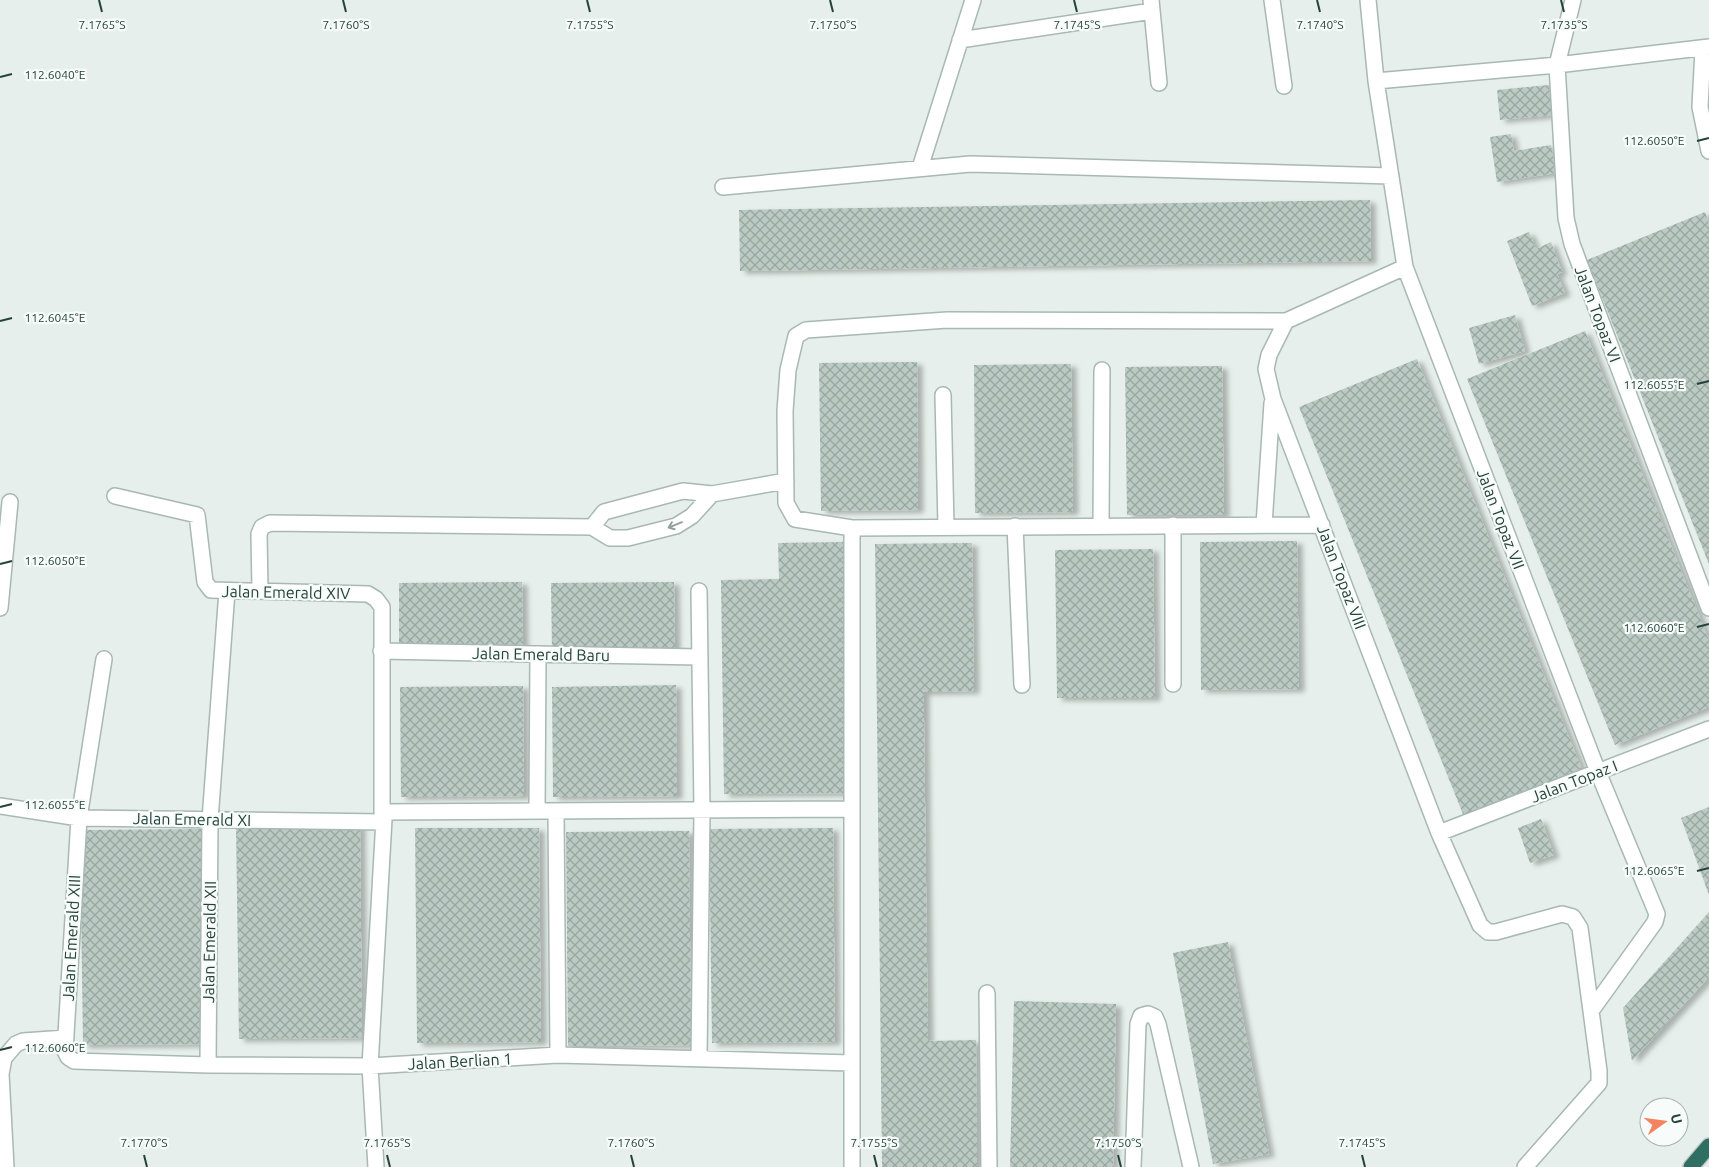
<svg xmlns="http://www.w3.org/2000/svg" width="1709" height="1167" viewBox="0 0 1709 1167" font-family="Ubuntu,sans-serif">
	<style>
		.building { fill: url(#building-cross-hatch); filter: url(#shadow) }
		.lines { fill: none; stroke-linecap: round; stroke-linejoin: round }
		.minor-casing { stroke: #a8b8b2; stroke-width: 18 }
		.highway-casing { stroke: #c2cac8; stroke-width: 18 }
		.minor { stroke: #fff; stroke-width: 15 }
		.highway { stroke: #2f6f62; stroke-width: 15 }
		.oneway { stroke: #92a09c }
		.ticks { fill: none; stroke: #24423a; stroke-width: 2 }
		.labels { text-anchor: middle; stroke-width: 4.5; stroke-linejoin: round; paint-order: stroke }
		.street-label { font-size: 16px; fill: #24423a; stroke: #f7fbf9 }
		.ticks-label { font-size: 12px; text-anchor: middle; fill: #24423a; stroke: #f7fbf9; stroke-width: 4.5; stroke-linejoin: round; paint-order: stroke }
	</style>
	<defs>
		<pattern id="building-cross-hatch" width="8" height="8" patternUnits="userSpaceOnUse" patternTransform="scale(1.25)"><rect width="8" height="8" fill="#bbcac4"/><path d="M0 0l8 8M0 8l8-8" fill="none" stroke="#98a6a0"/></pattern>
		<filter id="shadow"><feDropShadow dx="5.5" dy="3" stdDeviation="2.5" flood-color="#0004"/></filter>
	</defs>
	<rect width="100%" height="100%" fill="#e6efeb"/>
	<path class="building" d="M1549,85l3,30 -52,5 -3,-30z
		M1511,134l3,17 37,-6 5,28 -59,9 -7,-45z
		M1370,200l1,61 -631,10 -1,-61z
		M1705,212l4,11v341l-122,-304z
		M1529,232l7,17 15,-7 11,30 -5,2 8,19 -33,13 -25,-65z
		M1515,315l10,36 -46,13 -10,-36z
		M1585,331l124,309v67l-94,38 -148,-366z
		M1417,359l166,413 -118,47 -166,-412z
		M917,362l1,148 -97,1 -2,-148z
		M1071,364l2,148 -98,1 -1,-148z
		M1222,366l2,149h-97l-2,-148z
		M1297,541l2,148 -98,1 -1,-148z
		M844,542l3,251 -123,1 -3,-214 58,-1 -1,-36z
		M972,543l2,148 -50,1v28l4,321 48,-1 1,127h-95l-7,-623z
		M1153,549l2,149h-98l-2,-148z
		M522,582l1,67 -124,1v-67z
		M674,582l1,67 -123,1 -1,-67z
		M676,685l1,111 -124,1 -1,-110z
		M523,686l1,110 -123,1 -1,-110z
		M1709,807v88l-28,-77z
		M1541,819l13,36 -24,8 -12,-35z
		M360,824l2,214 -123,1 -3,-214z
		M415,828h124l2,214 -124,1z
		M833,828l2,214 -123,1 -3,-214z
		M204,829l2,215 -123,1 -3,-215z
		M689,831l2,214 -123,1 -2,-214z
		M1709,912v65l-77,84 -9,-53z
		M1228,942l41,212 -56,10 -40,-211z
		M1014,1001l102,3 -3,163h-103z"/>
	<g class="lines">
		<g class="minor-casing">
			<path id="minor" d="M1151,0l8,83
				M1272,0l12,86
				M1368,0l8,81 29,186 193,505 59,142 -2,8 -64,89
				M1573,0l-16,65 9,153 6,26 137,364
				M960,40l192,-29
				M1703,49l-3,58 9,44
				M1376,81l181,-16 152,-18
				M920,168l53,-168
				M723,187l247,-23 421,12
				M1286,321l-17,34 -3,14 7,30 166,434 41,92 8,7h8l66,-18 11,3 7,11 19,143v12l-74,84
				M943,395l3,132
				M115,496l82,19 8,67 6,8 157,4 8,5 6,8v205l2,7 -14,247 6,101
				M1173,525v159
				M1264,525l8,-122
				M1322,525l-470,3 -57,-9 -9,-16 -1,-92 3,-41 8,-34 10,-6 141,-10 339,1 119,-54
				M1015,526l7,159
				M1101,526l1,-156
				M592,527l12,-15 79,-21 29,3 74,-13
				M260,591l-1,-57 3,-7 8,-4 322,4 18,11h18l48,-12 16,-10 20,-22
				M0,608l10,-106
				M381,651l319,6
				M104,659l-25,159 -14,233 3,6 6,4 134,4 162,1 188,-11 294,8
				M0,806l79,12 305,4
				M537,811l1,-157
				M556,811l2,244
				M382,812l470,-3
				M1439,833l270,-104
				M987,993l2,174
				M699,1059l3,-249 -3,-219
				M208,1065l2,-245 17,-229
				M6,1167l-5,-93 3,-16 12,-14 7,-3 43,-3
				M852,1167v-639
				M1133,1167l5,-143 3,-8 7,-2 7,3 3,7 33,143"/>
		</g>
		<g class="highway-casing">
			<path id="highway" d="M1691,1167l18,-21"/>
		</g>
		<use href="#minor" class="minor"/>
		<use href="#highway" class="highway"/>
	</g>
	<defs><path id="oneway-shaft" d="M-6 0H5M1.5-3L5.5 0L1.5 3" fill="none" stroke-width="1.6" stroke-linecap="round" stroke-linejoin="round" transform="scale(1.25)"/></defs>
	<use class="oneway" href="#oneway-shaft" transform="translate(675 525) rotate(158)"/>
	<path class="ticks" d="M99,0l3,12M343,0l3,12M587,0l3,12M830,0l3,12M1074,0l3,12M1317,0l3,12M1561,0l3,12M0,77l12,-3M1697,141l12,-3M0,321l12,-3M1697,384l12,-3M0,564l12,-3M1697,627l12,-3M0,807l12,-3M1697,871l12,-3M0,1050l12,-3M144,1155l3,12M387,1155l3,12M631,1155l3,12M874,1155l3,12M1118,1155l3,12M1362,1155l3,12"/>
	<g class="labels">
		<g class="street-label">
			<text transform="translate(1598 314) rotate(69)" y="6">Jalan Topaz VI</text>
			<text transform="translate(1501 519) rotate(69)" y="6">Jalan Topaz VII</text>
			<text transform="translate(1342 577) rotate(69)" y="6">Jalan Topaz VIII</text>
			<text transform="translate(286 592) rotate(1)" y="6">Jalan Emerald XIV</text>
			<text transform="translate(541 654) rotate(1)" y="6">Jalan Emerald Baru</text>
			<text transform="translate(1574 781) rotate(-21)" y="6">Jalan Topaz I</text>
			<text transform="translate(192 819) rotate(1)" y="6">Jalan Emerald XI</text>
			<text transform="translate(71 938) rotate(-87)" y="6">Jalan Emerald XIII</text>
			<text transform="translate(209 942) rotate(-89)" y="6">Jalan Emerald XII</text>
			<text transform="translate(460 1061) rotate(-3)" y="6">Jalan Berlian 1</text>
		</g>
	</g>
	<g class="ticks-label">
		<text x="1077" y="29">7.1745°S</text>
		<text x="102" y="29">7.1765°S</text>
		<text x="346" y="29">7.1760°S</text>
		<text x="590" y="29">7.1755°S</text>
		<text x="833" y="29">7.1750°S</text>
		<text x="1320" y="29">7.1740°S</text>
		<text x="1564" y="29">7.1735°S</text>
		<text x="55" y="79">112.6040°E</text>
		<text x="1654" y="145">112.6050°E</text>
		<text x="55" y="322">112.6045°E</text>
		<text x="1654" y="389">112.6055°E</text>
		<text x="55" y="565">112.6050°E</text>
		<text x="1654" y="632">112.6060°E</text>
		<text x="55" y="809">112.6055°E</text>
		<text x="1654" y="875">112.6065°E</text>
		<text x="55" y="1052">112.6060°E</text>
		<text x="144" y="1147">7.1770°S</text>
		<text x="387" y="1147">7.1765°S</text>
		<text x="631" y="1147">7.1760°S</text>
		<text x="874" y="1147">7.1755°S</text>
		<text x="1118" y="1147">7.1750°S</text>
		<text x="1362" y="1147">7.1745°S</text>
	</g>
	<g transform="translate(1664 1122) rotate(76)"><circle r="24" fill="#f7fbf9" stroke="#a3b1ad"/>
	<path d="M0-4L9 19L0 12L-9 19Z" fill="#f4845f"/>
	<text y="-8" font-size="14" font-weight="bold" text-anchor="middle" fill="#24423a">U</text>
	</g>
</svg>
